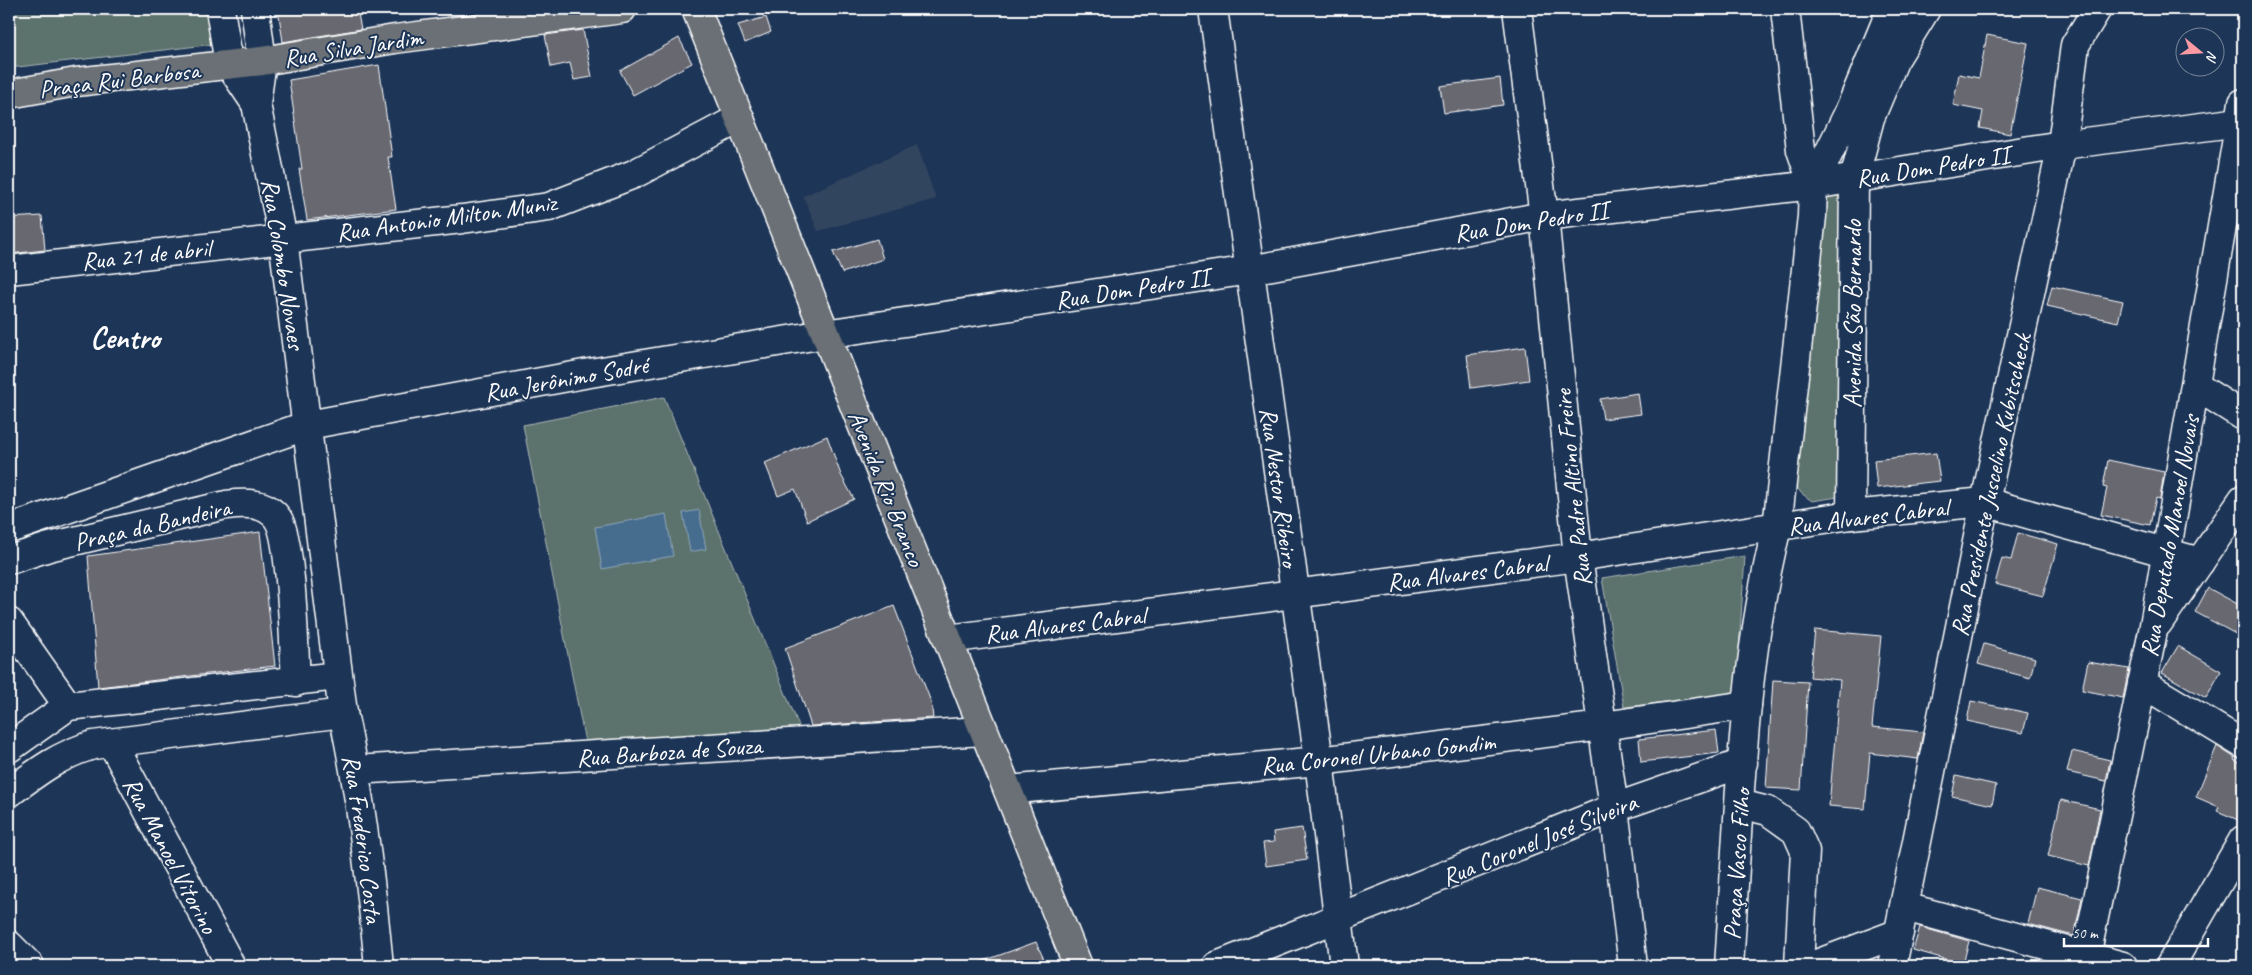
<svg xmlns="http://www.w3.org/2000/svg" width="2252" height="975" viewBox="0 0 2252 975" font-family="Caveat,sans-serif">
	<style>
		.built { fill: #33445f }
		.green { fill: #5b726d; stroke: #adb8b6 }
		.water { fill: #466d8e; stroke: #90a7bb }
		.building { fill: #676771; stroke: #fff }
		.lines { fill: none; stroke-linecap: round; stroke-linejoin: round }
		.minor-casing { stroke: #fff; stroke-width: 31 }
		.major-casing { stroke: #fff; stroke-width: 31 }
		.minor { stroke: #1d3557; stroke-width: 28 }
		.major { stroke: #6a7074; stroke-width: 28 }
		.labels { text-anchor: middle; stroke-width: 4; stroke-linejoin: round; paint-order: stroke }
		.street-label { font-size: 25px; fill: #fff; stroke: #1d3557 }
		.district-label { font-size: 30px; font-weight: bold; fill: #fff; stroke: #1d3557 }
	</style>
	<rect width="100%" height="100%" fill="#1d3557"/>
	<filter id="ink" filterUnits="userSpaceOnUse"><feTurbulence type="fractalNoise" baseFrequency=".02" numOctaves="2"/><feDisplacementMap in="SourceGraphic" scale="10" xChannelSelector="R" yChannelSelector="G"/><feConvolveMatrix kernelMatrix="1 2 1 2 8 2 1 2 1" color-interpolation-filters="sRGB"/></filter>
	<g filter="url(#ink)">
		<path class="built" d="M917,145l19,54 -118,32 -15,-35z"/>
		<path class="green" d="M9,9h201l5,35 -206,24z
			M1820,193l28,2 -10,302 -26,4 -11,-8 -8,-12z
			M664,397l137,334 -216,11 -62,-317z
			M1745,556l-9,138 -112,13 -22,-129z"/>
		<path class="water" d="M699,510l7,39 -16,3 -7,-39z
			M666,514l7,42 -71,13 -7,-42z"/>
		<path class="building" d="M278,9h15v4l24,-4h40l4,20 -78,13z
			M766,17l5,15 -26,11 -7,-18z
			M583,30l9,47 -18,3 -4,-17 -19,4 -6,-32z
			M1987,35l41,8 -18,91 -30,-6 3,-17 -30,-6 6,-31 20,4z
			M679,38l13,25 -59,32 -13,-24z
			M379,65l13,92h-4l8,52 -89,11 -8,-51h3l-13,-89z
			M1500,78l3,27 -59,8 -4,-27z
			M42,216l3,34 -36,4v-36z
			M877,239l6,20 -41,14 -9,-21z
			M2052,286l71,15 -5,21 -71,-16z
			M1525,347l4,33 -58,8 -4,-33z
			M1638,393l3,21 -38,5 -3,-20z
			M827,436l14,39 13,24 -47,22 -12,-32 -17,7 -13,-33z
			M1936,453l4,28 -63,7 -3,-28z
			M2108,460l56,12 -4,27 -4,-1 -6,27 -49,-10 6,-27 -4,-1z
			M260,532l15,134 -177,21 -10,-131z
			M2018,533l40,11 -15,52 -48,-12 7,-26 9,2z
			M2208,588l35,19v31l-48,-26z
			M894,606l37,96 2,16 -122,8 -26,-78z
			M1815,630l66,6 -9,91 51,5 -5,27 -48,-6 -5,56 -36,-3 11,-126 -30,-3z
			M1984,644l51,14 -5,20 -52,-14z
			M2178,646l43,25 -15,27 -44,-25z
			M2088,662l41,7 -6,29 -41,-8z
			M1773,680l35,2 -7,108 -35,-2z
			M1971,701l57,12 -5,20 -56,-12z
			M1716,730l3,23 -78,9 -2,-23z
			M2217,746l18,12 -1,2 9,4v58l-26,-11 2,-4 -23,-10z
			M2072,751l38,9 -4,21 -39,-9z
			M1956,776l40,9 -4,20 -40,-9z
			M2061,800l39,9 -11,57 -41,-10z
			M1302,828l5,32 -41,6 -3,-23 11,-1 -1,-10z
			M2037,887l45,11 -8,38 -46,-12z
			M1920,927l49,14 -6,23 -50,-14z
			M1036,942l11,24h-72v-2z"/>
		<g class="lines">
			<g class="minor-casing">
				<g id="minor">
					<path d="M220,9l9,55 27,40"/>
					<path id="s1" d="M255,9l7,52 -6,43 27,135 60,474c18,83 28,168 36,253"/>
					<path d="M1213,9l106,752 25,205"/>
					<path d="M1517,9l27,207 34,341 36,251 19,158"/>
					<path d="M1813,185l35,-71 38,-92 9,-13"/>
					<path d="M9,270l453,-51 87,-12 85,-33 106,-56"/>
					<path d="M2196,386l47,30"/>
					<path d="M1851,515l3,-336 16,-61 24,-57 32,-52"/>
					<path id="s2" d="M9,529l299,-104 276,-51 241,-40 425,-64 294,-54 269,-31 249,-40 178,-23 3,2"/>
					<path d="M9,560l40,-13 177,-42c17,-2 40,-4 52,14 14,22 16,131 18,163"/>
					<path d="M9,622l59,84"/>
					<path d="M2158,623l85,-124"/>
					<path d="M948,639l630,-82 273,-42 134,-13 215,60"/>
					<path d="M2142,683l101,61"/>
					<path d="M112,743l119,223"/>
					<path d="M9,748l59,-42 270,-30"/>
					<path d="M355,770l628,-39"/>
					<path d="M1008,790l311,-29 284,-35 144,-21"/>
					<path d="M9,793c28,-21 50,-38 84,-48l250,-32"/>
					<path d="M1740,804l28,7 28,20 9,20 -6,115"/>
					<path d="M1905,907l218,59"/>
					<path d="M9,945l21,21"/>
					<path d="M1217,966l397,-158 129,-45"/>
					<path d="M1729,966c10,-146 12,-297 48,-439l35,-311 1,-31 -12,-35 -16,-141"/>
					<path d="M1811,966l88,-33"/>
					<path d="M1892,966l93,-464 77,-357 13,-100 22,-36"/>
					<path d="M2084,966l69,-335 90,-528"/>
					<path d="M2170,966l73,-126"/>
				</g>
			</g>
			<g class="major-casing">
				<path id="major" d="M696,9l382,957
					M9,94l67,-12 186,-21 133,-22 227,-30"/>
			</g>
			<use href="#minor" class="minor"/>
			<use href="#major" class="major"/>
		</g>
	</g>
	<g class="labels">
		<g class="street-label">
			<text transform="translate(353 47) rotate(-9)" y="9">Rua Silva Jardim</text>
			<text transform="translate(119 79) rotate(-7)" y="9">Praça Rui Barbosa</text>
			<text dy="9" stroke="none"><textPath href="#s2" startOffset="1962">Rua Dom Pedro II</textPath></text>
			<text transform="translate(446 217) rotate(-8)" y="9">Rua Antonio Milton Muniz</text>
			<text transform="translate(1531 221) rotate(-9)" y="9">Rua Dom Pedro II</text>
			<text transform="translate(146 254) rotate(-6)" y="9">Rua 21 de abril</text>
			<text transform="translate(284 264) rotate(81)" y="9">Rua Colombo Novaes</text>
			<text transform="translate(1132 288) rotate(-9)" y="9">Rua Dom Pedro II</text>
			<text transform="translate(1852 314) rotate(-90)" y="9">Avenida São Bernardo</text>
			<text transform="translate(566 378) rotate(-10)" y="9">Rua Jerônimo Sodré</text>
			<text transform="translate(1990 485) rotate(-78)" y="9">Rua Presidente Juscelino Kubitscheck</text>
			<text transform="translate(1280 487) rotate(82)" y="9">Rua Nestor Ribeiro</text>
			<text transform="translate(887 488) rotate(68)" y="9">Avenida Rio Branco</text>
			<text transform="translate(1572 488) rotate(-96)" y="9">Rua Padre Altino Freire</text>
			<text transform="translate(1868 516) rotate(-7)" y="9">Rua Alvares Cabral</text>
			<text transform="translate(152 524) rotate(-13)" y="9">Praça da Bandeira</text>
			<text transform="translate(2169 536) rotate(-80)" y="9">Rua Deputado Manoel Novais</text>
			<text transform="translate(1467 572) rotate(-7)" y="9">Rua Alvares Cabral</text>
			<text transform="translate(1065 624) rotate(-7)" y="9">Rua Alvares Cabral</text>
			<text transform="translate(669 751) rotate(-4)" y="9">Rua Barboza de Souza</text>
			<text transform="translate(1378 753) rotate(-6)" y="9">Rua Coronel Urbano Gondim</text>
			<text dy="9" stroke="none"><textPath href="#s1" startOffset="839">Rua Frederico Costa</textPath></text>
			<text transform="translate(1539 839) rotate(-22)" y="9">Rua Coronel José Silveira</text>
			<text transform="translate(171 855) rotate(62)" y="9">Rua Manoel Vitorino</text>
			<text transform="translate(1736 864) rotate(-86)" y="9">Praça Vasco Filho</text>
		</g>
		<g class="district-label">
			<text x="125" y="348">Centro</text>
		</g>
	</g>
	<rect width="2252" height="975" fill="none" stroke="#1d3557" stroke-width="30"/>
	<rect x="15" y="15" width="2222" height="945" fill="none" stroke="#fff" stroke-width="2" filter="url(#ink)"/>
	<g transform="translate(2200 52) rotate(108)"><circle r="24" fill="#1d3557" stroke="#77869a"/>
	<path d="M0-4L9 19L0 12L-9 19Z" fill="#ff9aa2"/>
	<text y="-8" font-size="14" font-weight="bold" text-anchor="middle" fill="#ffffff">N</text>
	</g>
	<path d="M2064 938v8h144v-8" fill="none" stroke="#ffffff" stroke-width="2.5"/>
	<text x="2072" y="938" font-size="15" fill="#ffffff" stroke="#1d3557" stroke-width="4" paint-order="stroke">50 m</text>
</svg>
